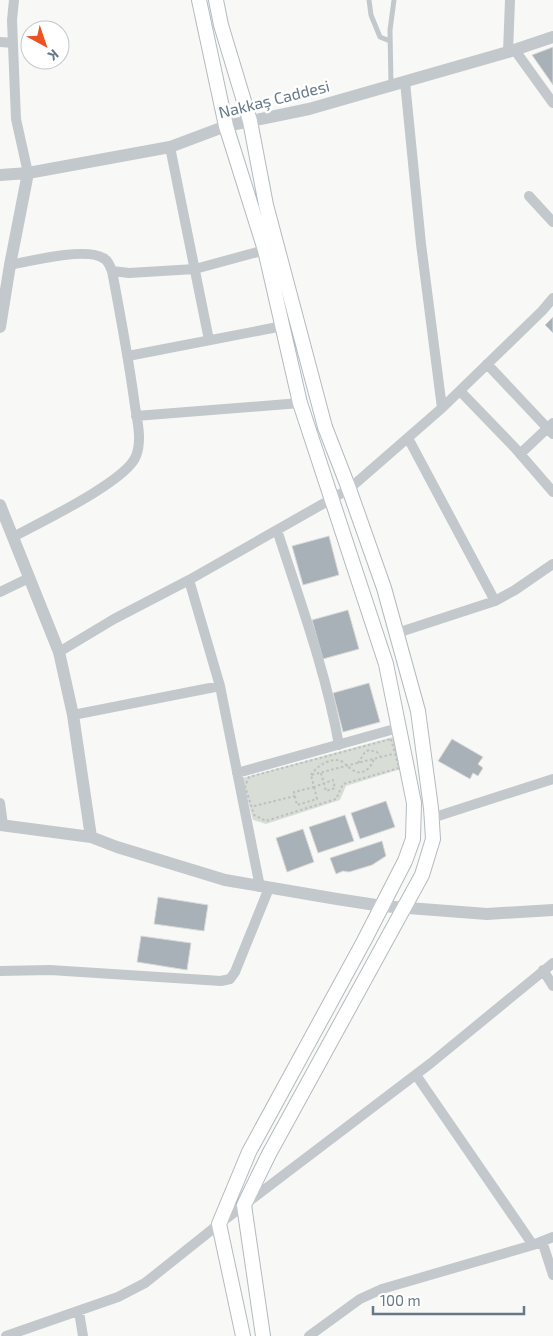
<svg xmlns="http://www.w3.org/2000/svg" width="553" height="1336" viewBox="0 0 553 1336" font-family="'Exo 2',sans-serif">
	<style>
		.green { fill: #d8ded5 }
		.building { fill: #a8b1b8; stroke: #dadad8 }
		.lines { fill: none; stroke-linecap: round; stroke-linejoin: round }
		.secondary-casing { stroke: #b3babf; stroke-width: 16 }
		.path { stroke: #bdc0c3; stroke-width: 2; stroke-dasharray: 2.5 2.5; stroke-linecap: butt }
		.service { stroke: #c3c8cc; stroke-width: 5 }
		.minor { stroke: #c3c8cc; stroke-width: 10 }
		.tertiary { stroke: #c3c8cc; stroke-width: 12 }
		.secondary { stroke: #fff; stroke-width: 14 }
		.labels { text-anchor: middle; stroke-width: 5; stroke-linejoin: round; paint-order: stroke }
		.street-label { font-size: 16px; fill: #667988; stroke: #fff }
	</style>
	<rect width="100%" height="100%" fill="#f8f9f6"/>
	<path class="green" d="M393,737l8,32 -55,17 -6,14 -74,24 -13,-4 -11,-42z"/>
	<path class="building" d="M553,47v38l-21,-30z
		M553,317v16l-8,-8z
		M329,536l10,39 -36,10 -11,-39z
		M348,610l11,39 -36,10 -11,-39z
		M369,683l11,39 -37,10 -10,-39z
		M452,739l31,18 -5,7 5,4 -5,8 -5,-3 -3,6 -32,-18z
		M386,801l9,26 -35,12 -9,-26z
		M345,815l9,26 -36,12 -9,-26z
		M303,829l11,33 -27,10 -11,-34z
		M382,841l4,15 -14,9 -23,7 -6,-1 -7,3 -6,-16z
		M158,897l50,8 -4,26 -50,-7z
		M141,936l50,7 -4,27 -50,-8z"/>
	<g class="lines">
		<g class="secondary-casing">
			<path id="secondary" d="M199,0l27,126 39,124 35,153 86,261 28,139 -1,36 -8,22 -41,80 -115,211 -30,72 24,112
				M216,0l5,25 29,96 16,84 59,222 24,62 35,99 34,123 13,97 2,31 -11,36 -153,279 -25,51 19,131"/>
		</g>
		<path class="path" d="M391,739l8,29 -56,16 -7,15 -70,22 -12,-6 -9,-29 4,-9z
			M358,763l7,-11 4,-2 8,2 3,4
			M321,773l5,18 9,-3 -2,-8 -19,7 -3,-12c27,-7 54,-14 82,-21
			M311,775c6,-9 19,-18 30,-14 4,2 6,5 10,8 11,8 20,0 23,-11
			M314,787l3,12 -20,6 -3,-13z
			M254,806l41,-10"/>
		<path class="service" d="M369,0l2,15 9,22 10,4
			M391,85l-1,-55 4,-30"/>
		<path class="minor" d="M14,0l-2,20 4,99 12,54
			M0,42l13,1
			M514,49l39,54
			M508,52l2,-52
			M405,82l16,162 21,164
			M170,147l39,193
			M529,196l24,26
			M10,265c20,-4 76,-18 93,-7 5,2 7,8 9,13 8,42 16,85 22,128 2,18 9,39 2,57 -9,25 -97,67 -123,81
			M112,271l17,2 66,-4 70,-19
			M128,356l155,-30
			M487,364l66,70
			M460,391l55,57 38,44
			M136,416l164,-13
			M408,438l87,163
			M520,454l33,-31
			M277,530c23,71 49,142 62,215
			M189,580l31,106 40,201
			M0,592l29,-14
			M397,633l98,-32 20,-11 38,-26
			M59,652l55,-33 75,-39 160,-91 93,-81 100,-97 11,-13
			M73,715l147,-29
			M237,773l161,-45
			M0,803l3,22
			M432,818l121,-39
			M543,970l10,16
			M0,971l50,-1 171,11 9,-2 5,-7 34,-84
			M416,1075l117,170
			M542,1241l11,34
			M79,1312l4,24
			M6,1336l112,-39 27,-14 74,-59 212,-161 122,-100
			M309,1336l51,-37 22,-10 151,-44 20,-8"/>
		<path class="tertiary" d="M0,175l28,-2 142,-26 56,-21 83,-17 199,-57 45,-15
			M0,327l10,-62 18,-92
			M0,505l59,147 14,63 18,122
			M0,825l91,12 26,10 108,33 112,19 45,7 105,8 66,-4"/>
		<use href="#secondary" class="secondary"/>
	</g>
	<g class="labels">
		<g class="street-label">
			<text transform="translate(274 99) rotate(-14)" y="6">Nakkaş Caddesi</text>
		</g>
	</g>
	<g transform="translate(45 45) rotate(140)"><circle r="24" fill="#ffffff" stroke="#c2c9cf"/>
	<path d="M0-4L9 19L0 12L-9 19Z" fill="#eb5323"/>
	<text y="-8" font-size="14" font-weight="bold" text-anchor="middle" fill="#667988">K</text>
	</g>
	<path d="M373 1306v8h151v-8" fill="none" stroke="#667988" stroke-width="2.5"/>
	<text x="380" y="1306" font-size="15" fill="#667988" stroke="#ffffff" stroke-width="4" paint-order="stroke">100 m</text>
</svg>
